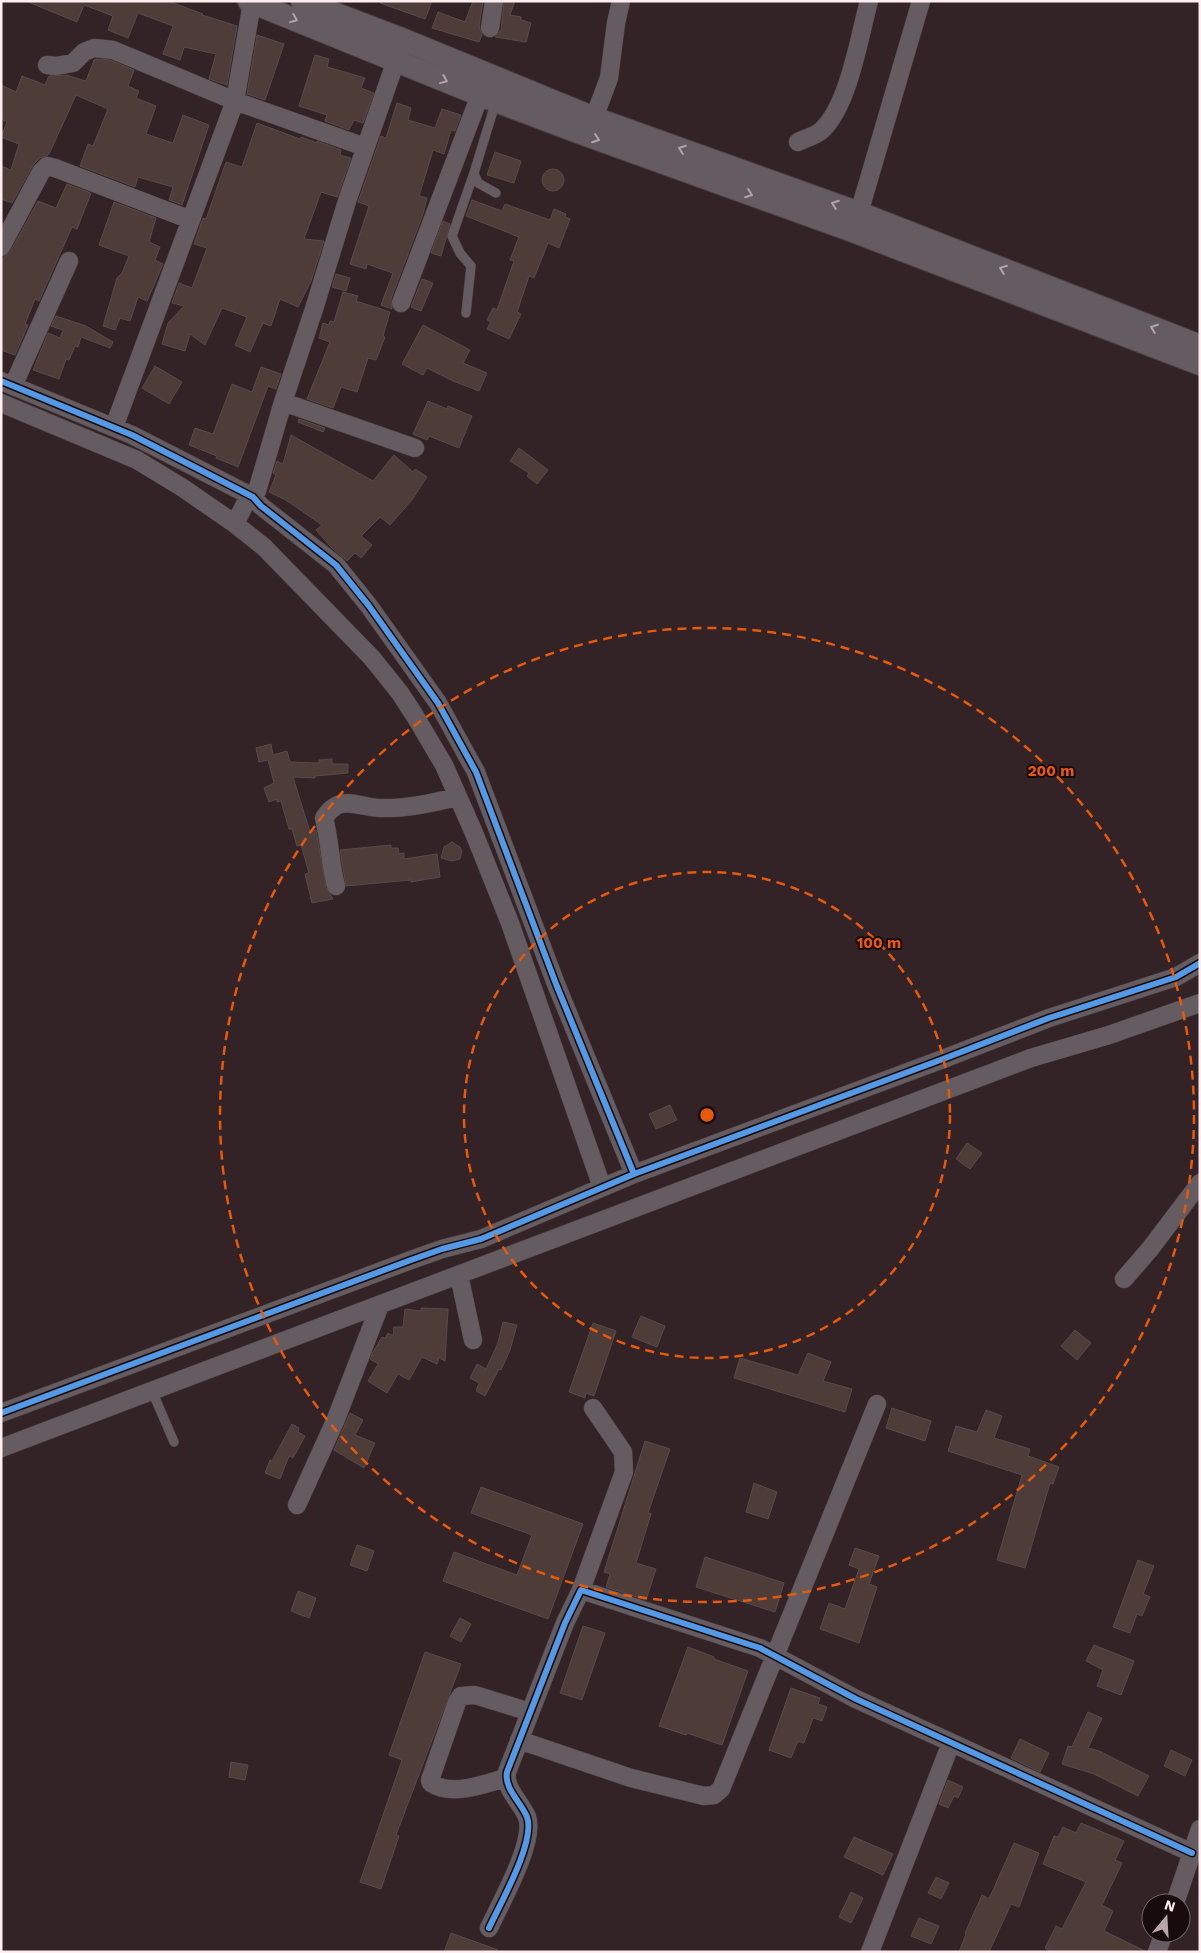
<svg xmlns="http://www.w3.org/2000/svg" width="1201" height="1953" viewBox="0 0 1201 1953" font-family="'Work Sans',sans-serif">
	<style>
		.building { fill: #4e3c38; stroke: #584a4a }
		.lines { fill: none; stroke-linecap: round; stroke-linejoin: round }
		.service-casing { stroke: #4e4143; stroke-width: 10 }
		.minor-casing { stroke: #4e4143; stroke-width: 19 }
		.tertiary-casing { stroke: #4e4143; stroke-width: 24 }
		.service { stroke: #645c60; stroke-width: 9 }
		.minor { stroke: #645c60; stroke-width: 18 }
		.tertiary { stroke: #645c60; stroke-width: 22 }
		.cycleway-casing { stroke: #180b0d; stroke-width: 9 }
		.cycleway { stroke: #5399e6; stroke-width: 6 }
		.oneway { stroke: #b2a4a8 }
		.ring { fill: none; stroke: #e8590c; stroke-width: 2.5; stroke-dasharray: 9 6 }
		.centre { fill: #e8590c; stroke: #180b0d; stroke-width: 2.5 }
		.ring-label { font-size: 15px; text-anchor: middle; font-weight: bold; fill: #e8590c; stroke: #180b0d; stroke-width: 4; stroke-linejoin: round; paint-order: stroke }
	</style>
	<rect width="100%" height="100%" fill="#332326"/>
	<path class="building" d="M26,1h142l35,13 -1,1 35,11 -10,59 -18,-6 7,-25 -32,-7 -4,13 -17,-6 10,-28 -35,-13 -10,25 -20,-8 5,-14 -29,-11 -7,17z
		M381,1h51l-7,18 -45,-16z
		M473,1h10l-4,25 3,9 -3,7 -47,-14 6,-16 27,10z
		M504,1h11l-5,14 11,2v3l10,3 -5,19 -31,-5 6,-7z
		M257,35l27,9 -19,56 -18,-6z
		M315,55l14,4 -2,8 38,11 -4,10 13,5 -11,30 -9,-3 -5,10 -24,-9 2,-6 -28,-9z
		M96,59l14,1 24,10 -6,16 11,5 -3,7 20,8 -10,28 27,9 10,-28 26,10 -27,80 -13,-5 4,-13 -35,-10 -3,10 -55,-21 8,-22 5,2 15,-37 -32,-14 -26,57 -3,4 -7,2 -7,7 -21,38 -11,-4v-33l10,4 8,-26 -18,-7 6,-15 -6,-3v-34l15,7 6,-16 23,9 4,-9 17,-1 20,6 8,-21z
		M397,103l14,5 -3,12 27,8 7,-19 19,6 -6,16 -4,-1 -7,24 -11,-4 -14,46 8,2 -4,16 -32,85 1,10 -11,-4 12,-32 -26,-9 -1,5 -16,-5 19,-58 -11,-4 23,-66 5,2z
		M257,123l43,16 1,-2 16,6v-2l24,9 -1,5 11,3 -14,39 -16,-5 -17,47 20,2 -13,40 -13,26 -18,-8 -9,27 -8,-3 -13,29 -15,-7 12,-28 -25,-9 -17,37 -15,-11 -5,17 -23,-7 6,-21 16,-17 -12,-3 7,-20 13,5 15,-40 -13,-4 9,-26 3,1 20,-57 16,5z
		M495,152l26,9 -7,22 -27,-8z
		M542 180a11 11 0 1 1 22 0a11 11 0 1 1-22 0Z
		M67,184l24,9 -14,36 -5,-2 -33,74 -4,-2 -10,25 3,1 -13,30 -14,-5v-87l3,-6 6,-5 28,-51 18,7z
		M472,200l30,11 3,-7 45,16 4,-11 12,5 -1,3 5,2 -11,29 -11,-5 -14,35 -5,-2 -12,36 4,2 -12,25 -22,-10 4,-7 -4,-2 6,-12 4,2 17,-49 -4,-1 9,-23 -53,-21z
		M114,202l42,16 -7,24 11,5 -5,13 8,4 -16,37 -9,-4 -8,24 -10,-3 -5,12 -12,-4 14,-48 5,-5 7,-17 -30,-11z
		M443,221l7,3 -9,32 -10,-3z
		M336,274l14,4 -4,13 -14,-4z
		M422,279l11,4 -12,28 -10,-4z
		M343,292l15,4 -2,5 34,11 -7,24 2,1 -9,23 -8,-2 -11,34 -16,-5 -8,21 -26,-9 23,-57 -11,-4 4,-15 6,2 1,-4 4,1z
		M56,316l30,10 27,16 -3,6 -29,-11 -3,10 -3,-1 -6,14 -3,-1 -7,20 -26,-9 15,-37 12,5 3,-8 -12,-4z
		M423,325l47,25 -7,13 24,10 -8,18 -26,-10 -26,-13 -4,7 -21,-11z
		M155,366l27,16 -13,22 -27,-16z
		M261,367l20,7 -5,15 -8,-3 -30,81 -22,-9 1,-2 -28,-11 6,-17 18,6 19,-50 20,8z
		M428,401l19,8 1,-3 24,10 -13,32 -30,-12 -2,4 -14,-6z
		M299,419l26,9 -2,4 -25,-10z
		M291,435l82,46 21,-26 19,17 2,-3 12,8 -16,24 -21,24 -10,-8 -19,19 11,9 -11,13 -6,-5 -8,8 -15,-13 -16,-18 6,-5 -36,-25 -17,-8 7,-17 -3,-2 4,-12 6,3z
		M519,448l29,22 -11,14 -10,-8 2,-3 -19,-12z
		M271,744l2,11 14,-4 3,11 29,1v-3l13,-1v5h16v9l-33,3v2l-22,-1 17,55 6,-2 10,58 7,11 -21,4 -7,-29 4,-1 -8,-28 -4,1 -5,-17h-3l-8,-28 -4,1v-3l-8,3 -5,-14 10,-5 -6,-23 -9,2 -3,-14z
		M452,842l8,5 2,4 -2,8 -8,2 -11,-3 3,-11z
		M391,845v3h7l1,6 5,-1v6l33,-5 3,23 -29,5v-2l-65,6 -6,-36z
		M670,1105l7,15 -21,9 -7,-15z
		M967,1143l15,10 -12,16 -14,-10z
		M421,1308l27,1 -3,52 -6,-3 -2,6 -15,-7 -13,23 -11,-6 -11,19 -19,-12 10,-17 -8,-5 3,-7 9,-15 3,1 3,-5 5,3 1,-9h9l2,-18 16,2z
		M641,1316l24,10 -8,21 -25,-10z
		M503,1322l14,3 -7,25 -9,20 -2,-1 -14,27 -9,-5 3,-8 -9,-5 7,-14 9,5 12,-26z
		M593,1323l23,8 -22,65 -8,-3 -1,5 -16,-6z
		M1075,1330l16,13 -14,17 -16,-14z
		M808,1353l23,9 -8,19 29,8 -7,23 -111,-34 6,-20 58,17z
		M892,1408l39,13 -6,20 -39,-13z
		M986,1410l16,6 -8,22 36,11 -2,7 31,11 -6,17 -3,-1 -25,85 -28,-8 25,-85 -74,-24 8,-25 21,6z
		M350,1413l13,7 -8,15 20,8 -11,25 -30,-18z
		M292,1424l7,4 -1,4 7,4 -12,22 -4,-2 -9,23 -15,-6 5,-13 2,1z
		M645,1441l25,8 -22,64 3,1 -15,49 20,6 -10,31 -40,-13 4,-13 -6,-2z
		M754,1483l23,9 -9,27 -22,-7z
		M481,1487l102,37 -35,95 -105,-38 11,-29 63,23 15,-40 -61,-22z
		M357,1545l17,6 -7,20 -17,-6z
		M855,1548l24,8 -10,28 8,3 -18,56 -39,-14 9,-26 16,6 14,-40 -10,-4z
		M705,1557l79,26 -9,29 -79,-25z
		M1138,1560l16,6 -11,28 7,3 -8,19 -5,-2 -7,19 -17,-6z
		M298,1591l18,7 -7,20 -18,-7z
		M460,1618l11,6 -10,18 -11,-6z
		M583,1626l22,7 -23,67 -22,-7z
		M1094,1645l40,16 -13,34 -24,-9 6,-16 -17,-9z
		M688,1647l26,10v2l34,12 -26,74 -35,-12 -1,2 -27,-9z
		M425,1652l36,12 -65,171 3,1 -18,53 -21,-7 42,-122 -13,-5z
		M791,1688l29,10 -2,6 9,3 -5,14 -9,-3 -9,25 -6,-2 -7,17 -22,-8z
		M1088,1712l14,6 -14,30 11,3 50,25 -11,20 -44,-22 -32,-10 6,-18 4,1z
		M1020,1739l29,14 -9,19 -29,-14z
		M1171,1750l21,10 -7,16 -21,-10z
		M231,1762l17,3 -3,15 -16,-3z
		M948,1780l15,7 -5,11 -4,-2 -6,12 -9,-4z
		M1081,1823l43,18 -9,19 7,3 -20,42 11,6 -9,20 43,21h-95l-7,-4 11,-22 6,3 24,-47 -43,-18 11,-28 4,1 5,-10 13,6z
		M854,1837l39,17 -10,21 -39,-18z
		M1014,1843l25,10 -20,54 -8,-3 -22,48h-30l7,-18 -1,-1 17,-38 7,4z
		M936,1877l13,6 -8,16 -13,-6z
		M851,1892l12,6 -12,25 -12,-6z
		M919,1918l20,8 -8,18 -20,-8z
		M451,1933l47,17 -1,2h-53z"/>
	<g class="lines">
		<g class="service-casing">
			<path id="service" d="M496,193l-18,-10 -4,-10 22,-72
				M466,313l5,-47 -11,-13 -8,-17 22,-63
				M152,1391l22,51"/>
		</g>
		<g class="minor-casing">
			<path id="minor" d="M490,28l4,-27
				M47,65l9,1 17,-3 11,-11 10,-4 19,2 122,51 130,46
				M594,118l15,-40 7,-55 5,-22
				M798,142c7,-4 18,-6 24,-12 27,-26 37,-92 47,-129
				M859,213l62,-212
				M1,247l40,-75 6,-6 8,2 136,52
				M401,303l79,-208
				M1,381l131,54 121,62 8,9 75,59 33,41 69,97 38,69 80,212 78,190
				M13,386l56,-125
				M283,402l132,46
				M1,403l136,57 46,28 52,36 29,23 108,111 28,35 15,23 29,49 30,68 36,90 92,264
				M114,427l121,-326 17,-98
				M235,524l10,-20 12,-13 26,-89 31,-93 34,-111 52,-149
				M336,886c-6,-22 -6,-45 -12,-68 4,-6 7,-10 14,-13 12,-5 29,3 42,3 26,1 52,-5 77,-11
				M459,1275l14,65
				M1124,1279l26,-30 50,-66
				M1,1413l410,-153 31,-11 39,-10 153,-65 309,-115 106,-41 127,-41 24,-14
				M1,1448l1030,-390 78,-23 91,-32
				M297,1505l39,-86 44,-114
				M581,1590l43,-118 -1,-20 -30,-44
				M519,1740l112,38 73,18 10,-1 7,-6 156,-385
				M506,1778c-23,6 -54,19 -75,5l-1,-3 27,-78 4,-6 14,-1 55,17
				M1175,1903l25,-74
				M489,1928c11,-24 47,-87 38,-111 -6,-15 -23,-28 -20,-45l58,-149 16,-33 179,58 96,51 336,154
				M870,1952l81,-209
				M1157,1952l7,-19"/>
		</g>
		<g class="tertiary-casing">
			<path id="tertiary" d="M249,1l231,94 98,37 272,98 350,134
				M302,1l102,39 190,78 265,95 341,133"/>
		</g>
		<use href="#service" class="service"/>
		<use href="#minor" class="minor"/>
		<use href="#tertiary" class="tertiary"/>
		<g class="cycleway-casing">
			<path id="cycleway" d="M1,381l131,54 121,62 8,9 75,59 33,41 69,97 38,69 80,212 78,190
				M1,1413l410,-153 31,-11 39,-10 153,-65 309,-115 106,-41 127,-41 24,-14
				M489,1928c11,-24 47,-87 38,-111 -6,-15 -23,-28 -20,-45l58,-149 16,-33 179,58 96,51 336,154"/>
		</g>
		<use href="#cycleway" class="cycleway"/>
	</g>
	<defs><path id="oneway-chevron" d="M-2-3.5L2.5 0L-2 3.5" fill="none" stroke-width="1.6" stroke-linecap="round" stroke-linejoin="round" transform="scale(1.25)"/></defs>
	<g class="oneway">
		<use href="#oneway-chevron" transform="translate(294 19) rotate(22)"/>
		<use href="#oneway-chevron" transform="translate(444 80) rotate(22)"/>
		<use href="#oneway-chevron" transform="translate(596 139) rotate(20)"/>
		<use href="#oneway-chevron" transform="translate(682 149) rotate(-160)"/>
		<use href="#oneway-chevron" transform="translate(749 194) rotate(20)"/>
		<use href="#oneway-chevron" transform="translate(835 204) rotate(-160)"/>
		<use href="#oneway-chevron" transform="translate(1003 269) rotate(-159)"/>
		<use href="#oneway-chevron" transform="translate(1154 328) rotate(-159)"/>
	</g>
	<g class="ring">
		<circle cx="707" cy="1115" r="243"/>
		<circle cx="707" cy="1115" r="487"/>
	</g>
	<circle cx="707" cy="1115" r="8" class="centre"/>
	<g class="ring-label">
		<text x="1051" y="776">200 m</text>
		<text x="879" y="948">100 m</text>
	</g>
	<rect width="1201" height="1953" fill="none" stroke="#ffedf0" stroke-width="5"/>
	<g transform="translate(1166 1918) rotate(18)"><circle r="24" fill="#180b0d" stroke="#746568"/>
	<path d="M0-4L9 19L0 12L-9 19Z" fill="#b8a6a9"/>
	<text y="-8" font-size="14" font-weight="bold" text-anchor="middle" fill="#ffedf0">N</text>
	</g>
</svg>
